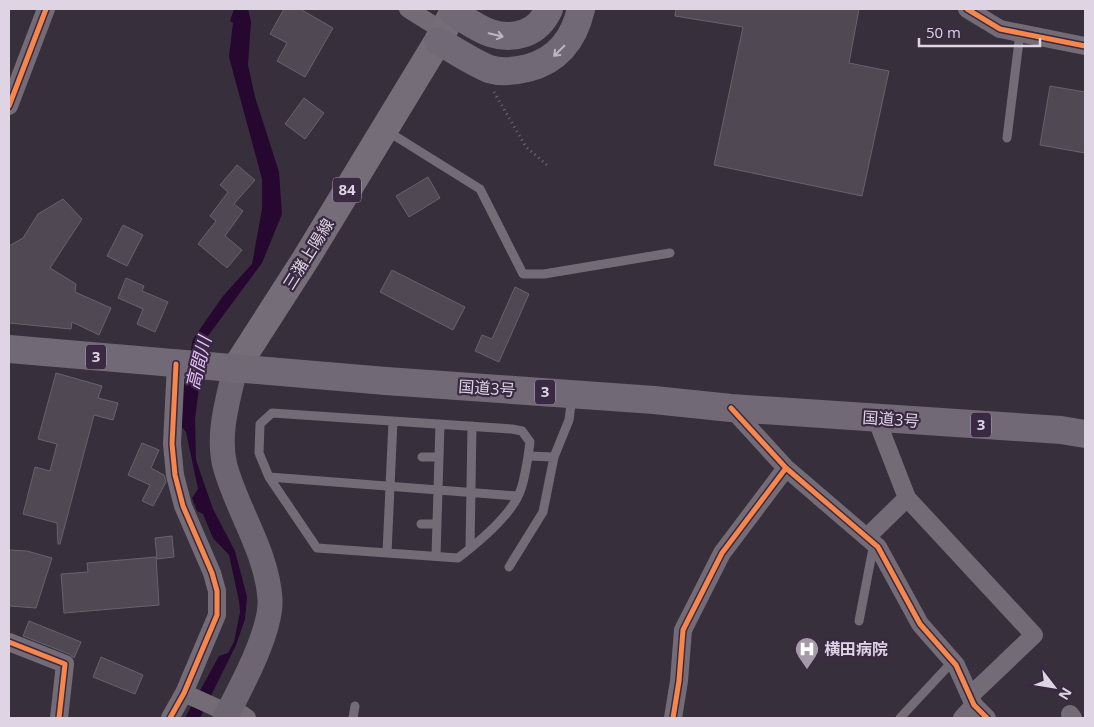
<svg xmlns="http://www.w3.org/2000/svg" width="1094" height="727" viewBox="0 0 1094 727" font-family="'Open Sans','Noto Sans JP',sans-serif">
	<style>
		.water { fill: #25072f }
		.building { fill: #504853; stroke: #69616c }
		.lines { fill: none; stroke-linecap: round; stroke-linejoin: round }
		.path { stroke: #6e6872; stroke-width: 3; stroke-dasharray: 1 4; stroke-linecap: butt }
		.lane { stroke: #736c76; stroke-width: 9 }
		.street { stroke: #736c76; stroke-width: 18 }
		.secondary { stroke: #6d6571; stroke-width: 25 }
		.primary { stroke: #756d78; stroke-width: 28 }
		.highway { stroke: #726976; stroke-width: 28 }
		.cycleway-casing { stroke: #3a2942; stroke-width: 8 }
		.cycleway { stroke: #f5874c; stroke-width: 5 }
		.oneway { stroke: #beb4c3 }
		.labels { text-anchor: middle; stroke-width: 4.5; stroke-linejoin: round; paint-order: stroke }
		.shield { fill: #3a2942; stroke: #aea1b3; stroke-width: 1 }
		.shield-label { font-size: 15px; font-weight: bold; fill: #dfd4e4 }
		.street-label { font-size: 16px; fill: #dfd4e4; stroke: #3a2942 }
		.poi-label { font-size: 16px; font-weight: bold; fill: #dfd4e4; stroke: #3a2942; text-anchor: start }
		.water-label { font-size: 18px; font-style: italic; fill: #e9bffc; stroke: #3a2942 }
	</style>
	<rect width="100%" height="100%" fill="#382f3c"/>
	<path class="water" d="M234,9h14l3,13 -3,43 7,32 24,75 3,42 -20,49 -57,77 -10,79 1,41 17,49 22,42 12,46 -2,22 -9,26 -36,73h-15l34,-62 9,-3 6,-11 6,-30 -1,-11 -10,-46 -16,-17 -10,-24 -6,-3 -5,-13 6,-9 -12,-57 -6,-7 3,-37 10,-49 30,-43 29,-32 10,-55v-30l-33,-122 4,-34 -3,-2z"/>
	<path class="building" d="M284,9h16l33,19 -28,49 -28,-16 10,-18 -17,-9z
		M676,9h183l-10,54 40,8 -27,125 -148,-31 29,-138 -68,-11z
		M1050,86l35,6v61l-45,-8z
		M304,98l20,15 -19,26 -20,-15z
		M237,165l18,15 -21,24 9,7 -18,25 17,14 -15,18 -29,-24 18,-23 -6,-5 18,-24 -8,-7z
		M428,177l12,21 -31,19 -13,-21z
		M63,199l19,20 -32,49 26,16 -1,8 36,16 -12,27 -27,-13 -1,7 -62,-6v-77l14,-8 15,-24z
		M123,225l20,10 -16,31 -20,-10z
		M392,270l73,37 -12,23 -73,-38z
		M126,278l18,8 -2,5 26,11 -13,30 -18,-8 6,-15 -25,-11z
		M515,287l14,7 -30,68 -24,-11 7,-16 10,4z
		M56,373l46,13 -4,12 20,5 -5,17 -19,-5 -34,129h-2l-1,-21 -34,-9 12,-47 15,4 7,-27 -19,-5z
		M142,443l17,7 -8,18 13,7 2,7 -13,24 -11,-5 8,-16 -22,-10z
		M172,536l2,21 -17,2 -2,-21z
		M9,550l18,1 25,7 -16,50 -27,-2z
		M156,557l3,48 -95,8 -3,-39 27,-2 -1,-9z
		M29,621l52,21 -7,16 -5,-4 -46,-18z
		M101,657l42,18 -8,19 -42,-17z"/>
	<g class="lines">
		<path class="path" d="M494,92l32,55 21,18"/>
		<path class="lane" d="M387,131l93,58 43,85h21l126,-21
			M1007,138l13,-105
			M272,413l240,16 10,2 8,11c-2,15 -4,32 -9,47 -8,25 -42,53 -63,69l-141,-10 -48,-71 -10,-24 1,-29z
			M528,456l26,1
			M422,457h17
			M269,477l249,19
			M421,524h16
			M470,548l2,-122
			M387,553l6,-132
			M436,556l4,-132
			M509,567l34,-55 11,-55 15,-37 3,-24
			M859,621l15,-78
			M353,718l2,-12
			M900,718l53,-57"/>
		<path class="street" d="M408,9l35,22
			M967,9l33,20 85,17
			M9,106l37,-97
			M731,408l55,60 92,79 42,77 36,41 18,40 13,13
			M876,418l31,80 127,137 -64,61
			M867,537l40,-39
			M9,642l56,22 -6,54
			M184,693l44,20
			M231,707l16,11
			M1070,714l3,4
			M170,718l14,-25 33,-78v-24l-5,-18 -29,-67 -8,-31 -3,-31 4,-80
			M673,718l6,-37 4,-51 39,-77 64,-85
			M962,718l12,-13"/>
		<path class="secondary" d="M225,718c15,-29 47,-87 45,-119 -3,-47 -33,-89 -45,-133 -8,-32 3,-66 10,-97"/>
		<path class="primary" d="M235,369l70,-109 133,-219 17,-32"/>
		<path class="highway" d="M453,12c24,15 43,31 72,21 11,-4 19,-13 24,-24
			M438,41c17,9 34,21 51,28 13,4 27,2 39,-1 30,-8 46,-29 53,-59
			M9,349l377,32 268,19 77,8 330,22 24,4"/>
		<g class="cycleway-casing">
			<path id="cycleway" d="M967,9l33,20 85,17
				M9,106l37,-97
				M731,408l55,60 92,79 42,77 36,41 18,40 13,13
				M9,642l56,22 -6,54
				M170,718l14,-25 33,-78v-24l-5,-18 -29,-67 -8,-31 -3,-31 4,-80
				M673,718l6,-37 4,-51 39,-77 64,-85"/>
		</g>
		<use href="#cycleway" class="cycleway"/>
	</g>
	<defs><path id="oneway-shaft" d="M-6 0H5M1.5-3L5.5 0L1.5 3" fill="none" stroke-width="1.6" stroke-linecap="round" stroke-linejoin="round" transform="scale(1.25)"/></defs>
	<g class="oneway">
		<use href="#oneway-shaft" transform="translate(496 35) rotate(14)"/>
		<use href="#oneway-shaft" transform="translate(559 51) rotate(135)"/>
	</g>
	<defs>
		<g id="hospital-pin" transform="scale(1.25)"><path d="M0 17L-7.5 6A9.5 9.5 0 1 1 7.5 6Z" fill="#a59aa9" stroke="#3a2942"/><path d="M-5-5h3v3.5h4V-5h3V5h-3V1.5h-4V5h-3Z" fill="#fff"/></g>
	</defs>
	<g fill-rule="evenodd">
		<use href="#hospital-pin" x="807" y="649"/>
	</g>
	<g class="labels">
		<g class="shield">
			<rect x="333" y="177.5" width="28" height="25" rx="4"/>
			<rect x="86" y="344.5" width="20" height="25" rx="4"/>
			<rect x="535" y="379.5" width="20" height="25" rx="4"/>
			<rect x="971" y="412.5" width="20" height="25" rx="4"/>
		</g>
		<g class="shield-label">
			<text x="347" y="195">84</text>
			<text x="96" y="362">3</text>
			<text x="545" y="397">3</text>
			<text x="981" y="430">3</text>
		</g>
		<g class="street-label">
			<text transform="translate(308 254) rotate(-58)" y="6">三潴上陽線</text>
			<text transform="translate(487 388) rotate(4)" y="6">国道3号</text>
			<text transform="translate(891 419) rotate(4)" y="6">国道3号</text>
		</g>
		<g class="poi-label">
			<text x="824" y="655">横田病院</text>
		</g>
		<g class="water-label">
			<text transform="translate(199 363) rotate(-76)" y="6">高間川</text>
		</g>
	</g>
	<rect width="1094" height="727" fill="none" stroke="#dfd4e4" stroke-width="20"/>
	<g transform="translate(1054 687) rotate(121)" stroke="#3a2942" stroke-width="4" paint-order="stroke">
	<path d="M0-4L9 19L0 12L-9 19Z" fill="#dfd4e4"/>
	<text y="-8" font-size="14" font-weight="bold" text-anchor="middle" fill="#dfd4e4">N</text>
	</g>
	<path d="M919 38v8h121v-8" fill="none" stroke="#dfd4e4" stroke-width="2.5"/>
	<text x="926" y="38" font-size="15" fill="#dfd4e4" stroke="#3a2942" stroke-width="4" paint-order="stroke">50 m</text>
</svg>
